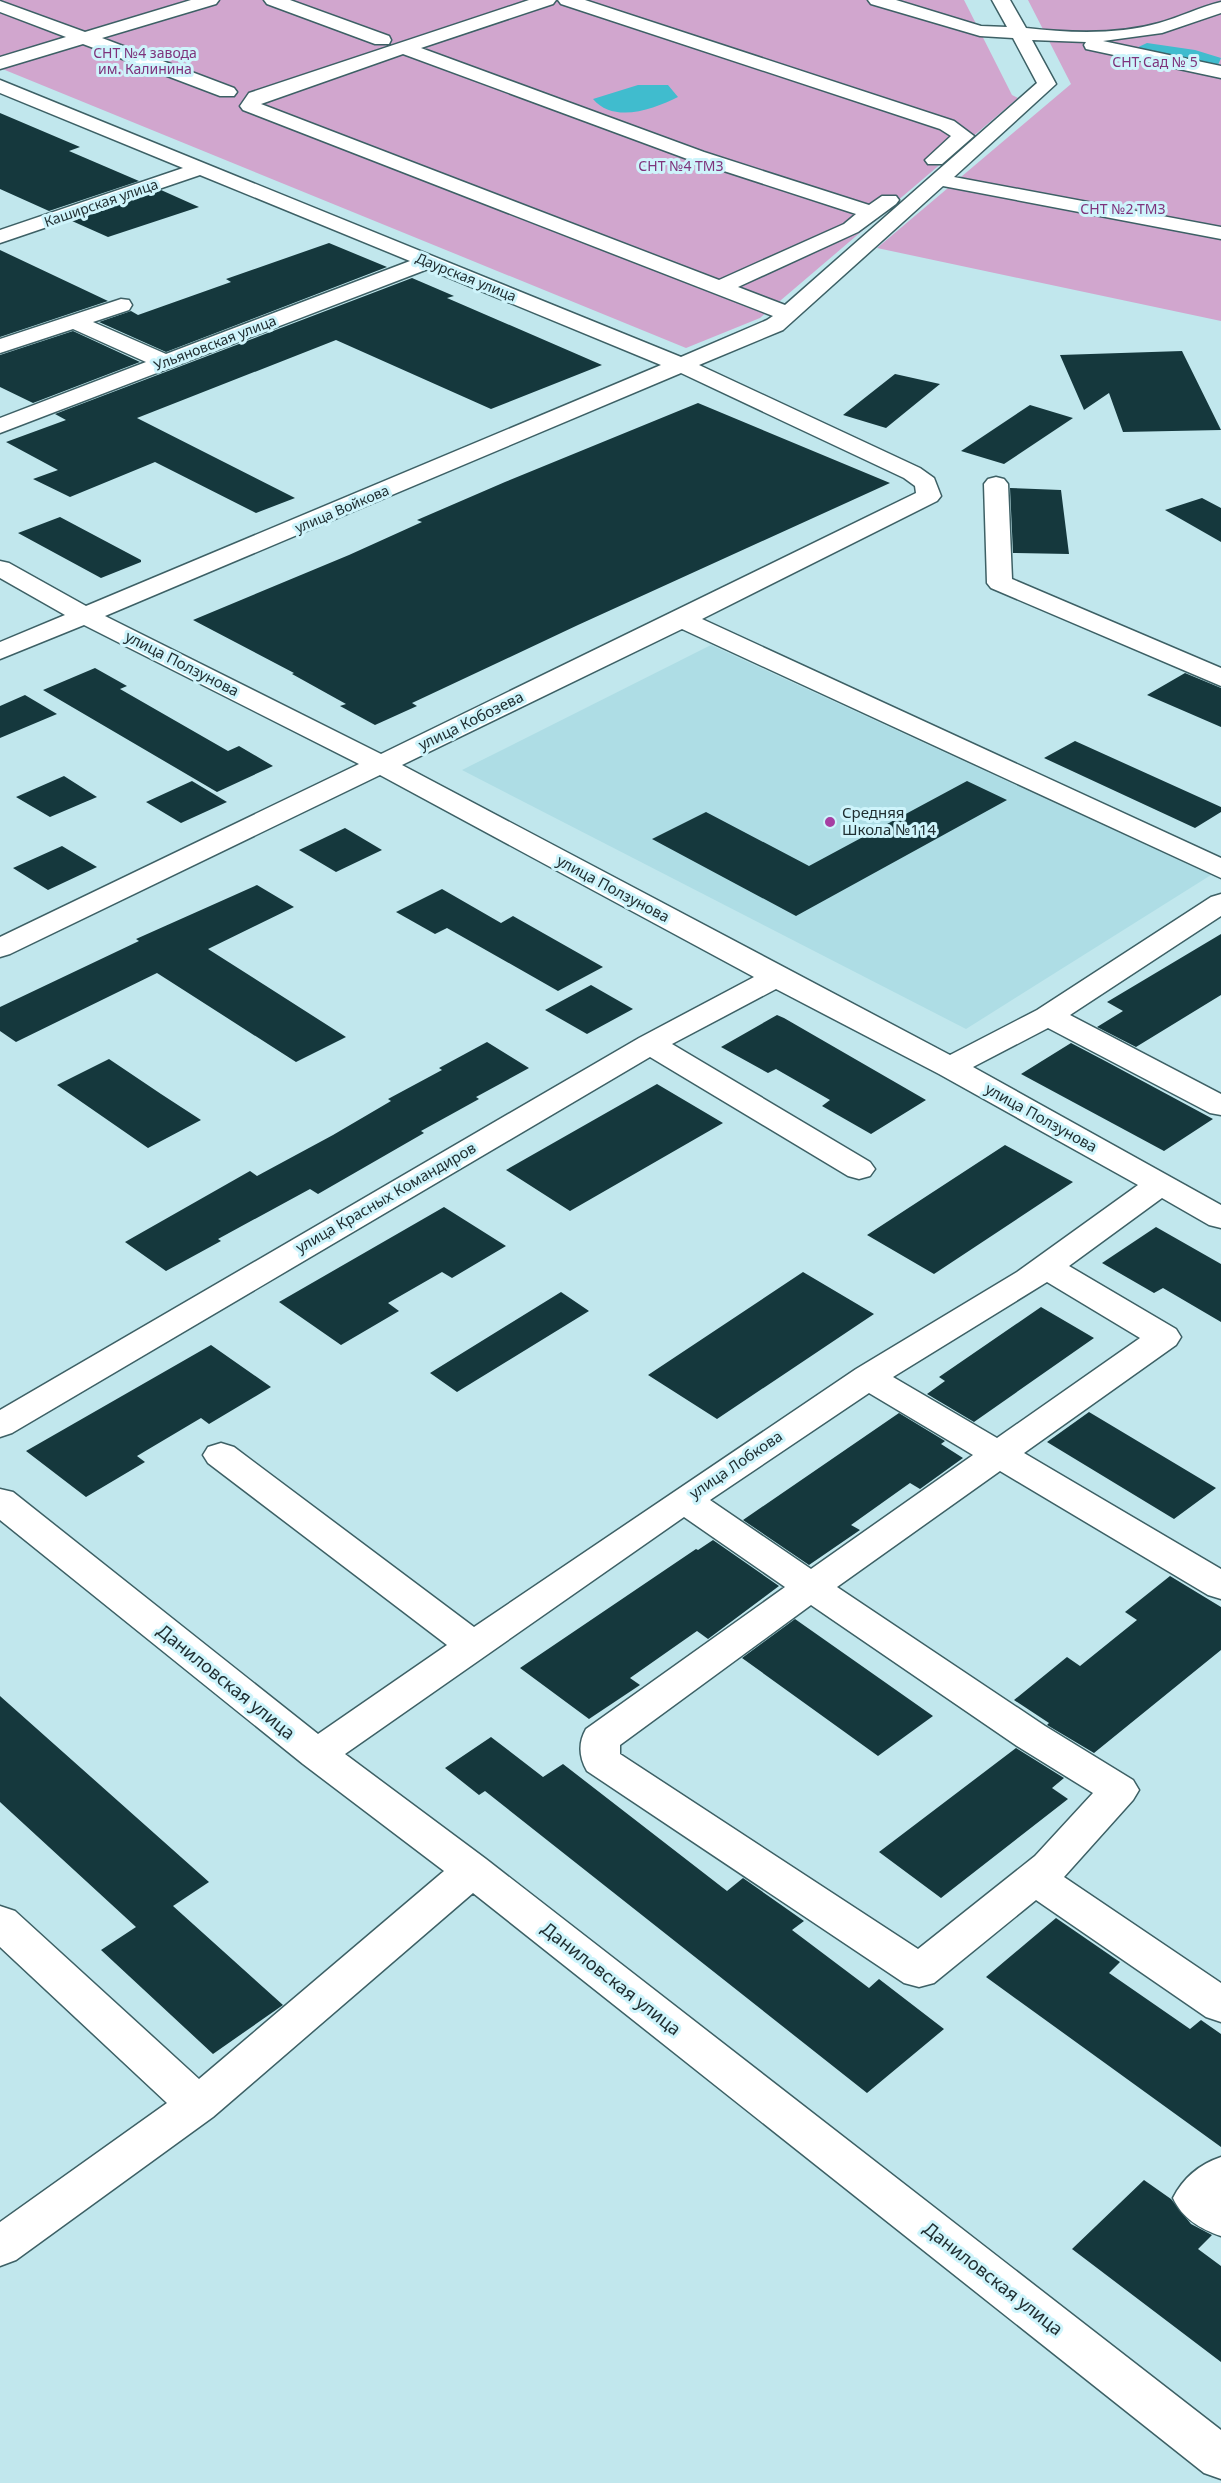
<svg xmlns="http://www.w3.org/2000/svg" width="1221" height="2483" viewBox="0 0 1221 2483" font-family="'Noto Sans',sans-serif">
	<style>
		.built { fill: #aedde5 }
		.green { fill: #d1a6ce }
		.water { fill: #40bcce }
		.building { fill: #15383d }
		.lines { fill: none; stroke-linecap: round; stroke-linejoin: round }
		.minor-casing { stroke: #3d6065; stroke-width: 3 }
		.minor { fill: #fff; fill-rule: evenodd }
		.poi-dot { fill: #a63fa2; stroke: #cef4fb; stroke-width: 2 }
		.labels { text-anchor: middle; stroke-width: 6; stroke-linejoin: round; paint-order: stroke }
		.far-park-label { font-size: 14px; fill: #7e337b; stroke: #cef4fb }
		.far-street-label { font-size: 14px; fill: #202f32; stroke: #cef4fb }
		.street-label { font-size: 15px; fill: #202f32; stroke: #cef4fb }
		.poi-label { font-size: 15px; fill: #202f32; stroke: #cef4fb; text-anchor: start }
		.near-street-label { font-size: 18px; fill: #202f32; stroke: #cef4fb }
	</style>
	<rect width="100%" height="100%" fill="#c1e7ed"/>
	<path class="built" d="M711,645l500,230 -245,154 -504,-259z"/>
	<path class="green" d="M0,0h964l48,95 6,3 -258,220 -74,30 -686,-280z
		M1028,0h193v321l-344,-73 194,-164z"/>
	<path class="water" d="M1147,43l48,7 26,8 -3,7 -84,-16z
		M638,85h30l10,12c-24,12 -64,27 -85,2z"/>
	<path class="building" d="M0,113l80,34 -11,4 70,30 -90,30 -49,-22z
		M161,190l38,17 -91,30 -36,-16z
		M329,243l58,24 -221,85 -67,-30 32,-11 7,4 93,-33 -5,-3z
		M0,250l108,51 -108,36z
		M412,278l42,18 -7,2 155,67 -111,44 -155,-69 -199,78 158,80 -39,15 -101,-51 -85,35 -37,-18 25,-9 -52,-28 60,-22 -11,-6z
		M73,331l67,31 -107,41 -33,-16v-32z
		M1182,351l39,79 -98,2 -14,-39 -25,17 -24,-55z
		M895,374l45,10 -54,44 -43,-13z
		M698,403l192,80 -312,142 -166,78 5,3 -42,19 -35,-19 6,-2 -54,-30 2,-1 -101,-53 156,-65 73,-33 -5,-2 88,-38z
		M1030,405l43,13 -69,46 -43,-13z
		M1010,488l51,2 8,64 -56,-1z
		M1202,498l19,10v34l-56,-32z
		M60,517l81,43v2l-40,16 -83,-45z
		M95,668l32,18 -7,3 108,62 11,-5 34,20 -56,26 -174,-102z
		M1185,673l36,15v39l-74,-32z
		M25,695l32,19 -57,24v-32z
		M1075,741l146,66v5l-26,16 -151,-70z
		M64,776l33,21 -47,20 -34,-20z
		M192,781l35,21 -46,21 -35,-21z
		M967,781l40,19 -211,116 -144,-77 54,-27 103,54z
		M345,828l37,22 -46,22 -37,-22z
		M62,846l35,21 -49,23 -35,-22z
		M257,885l37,22 -86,42 138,88 -50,25 -139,-89 -141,69 -16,-11v-24l139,-66 -3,-2z
		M442,889l59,34 12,-7 90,51 -45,24 -111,-63 -12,6 -39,-22z
		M1221,934v61l-85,52 -39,-20 26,-16 -16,-9z
		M591,985l42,24 -46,25 -42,-24z
		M777,1015l7,3 142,82 -55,34 -49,-28 8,-6 -54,-31 -8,4 -47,-26z
		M487,1042l42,26 -53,29 3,2 -58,32 3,2 -106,61 -8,-5 -92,50 3,2 -55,30 -41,-29 125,-71 7,5 76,-41 58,-34 -3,-2 54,-29 -3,-2z
		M1071,1043l38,20 104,56 -49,32 -143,-77z
		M109,1059l52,35 40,26 -53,28 -91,-63z
		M657,1084l66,39 -153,88 -64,-41z
		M1005,1145l68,37 -139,92 -67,-39z
		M444,1207l62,39 -54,32 -10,-6 -54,31 11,8 -58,34 -62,-43z
		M1156,1227l65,37v58l-58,-34 -9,5 -52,-30z
		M803,1272l71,42 -157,105 -69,-44z
		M561,1292l28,19 -132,81 -27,-19z
		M1041,1307l53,31 -120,84 -47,-28 18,-13 -6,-4z
		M211,1345l60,42 -62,37 -8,-6 -64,38 8,6 -59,35 -60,-46z
		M1089,1412l127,76 -42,31 -127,-77z
		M899,1413l46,28 -4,3 22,14 -43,31 -10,-6 -59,42 9,5 -51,35 -66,-45z
		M713,1540l66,46 -71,53 -11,-8 -67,47 10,7 -51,34 -69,-51 176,-119 2,1z
		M1170,1576l51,31v43l-127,103 -47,-28 2,-2 -35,-23 53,-43 13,9 57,-46 -12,-8z
		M795,1619l138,97 -55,40 -136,-98z
		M0,1696l209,186 -36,24 110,99 -70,49 -112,-104 35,-23 -136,-125z
		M491,1737l52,40 20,-13 164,127 16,-13 61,43 -12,9 77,58 10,-9 65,50 -77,64 -382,-302 -6,4 -34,-27z
		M1016,1748l48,30 -12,10 16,11 -127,99 -62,-46z
		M1056,1918l64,44 -11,11 81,56 11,-9 20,14v113l-235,-170z
		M1144,2180l27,19 20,25 21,11 -14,14 23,17v96l-149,-113z"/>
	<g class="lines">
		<g class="minor-casing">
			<path id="minor" d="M191,0h28l-3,4 -114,34 132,50 3,4 -3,4h-14l-137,-52 -83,25v-12l66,-20 -66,-25v-11l85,31z
				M264,0h26l99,36 2,4 -2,4h-14l-108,-40z
				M529,0h27l-3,4 -132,44 283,104 165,53 13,-9h14l3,4 -3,4 -38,28 -120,55 47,18 252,-222 -24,-45 -33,-2 -109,-32 -3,-4h28l85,26 26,1 -15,-27h18l16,28c43,5 91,7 133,-5 21,-6 41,-16 62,-21v11l-59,20 -59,8 118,25v12l-135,-29 -2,-4 2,-3 -54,-2 24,44 -102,93 267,50v12l-278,-53 -160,144 -84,35 221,103 14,10 7,18 -4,5 -235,118 519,239v20l-539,-249 -280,136 548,290 87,-45 174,-113 10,-3v22l-151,99 151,79v21l-11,-2 -162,-85 -75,39 248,138v23l-12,-3 -47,-27 -93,68 107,63 5,8 -5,8 -152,108 197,116v30l-13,-4 -208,-124 -163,116 208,139 88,54 6,10 -6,10 -69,77 157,106v39l-15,-5 -170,-117 -102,83 -15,4 -15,-4 -317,-212c-8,-14 -9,-28 -1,-42l199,-142 -101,-70 -339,237 141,105 735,571v49l-17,-6 -731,-580 -260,224 -197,143 -16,6v-44l167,-119 -167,-156v-41l15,5 184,168 245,-208 -141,-107 -303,-244v-31l13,3 305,242 129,-89 -239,-182 -5,-8 5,-8 13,-4 13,4 240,180 382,-258 161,-97 121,-87 -199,-111 -163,-85 -104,55 198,118 5,7 -5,7 -11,3 -11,-3 -198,-119 -638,376 -12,4v-27l639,-372 115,-61 -374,-202 -370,179 -10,3v-20l359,-173 -275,-139 -84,34v-17l65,-27 -65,-37v-17l9,2 77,43 575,-241 -233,-96 -428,164v-15l146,-56 -73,-33 -73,24v-14l121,-40 8,1 3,5 -3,5 -36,12 73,32 244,-93 -210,-86 -200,68v-13l183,-62 -183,-75v-13l681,277 86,-37 6,-4 -530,-206 -3,-4 9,-13zM403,54l287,106 166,54 -12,10 -125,56 -458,-176zM681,373l223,105 11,8 1,7 -535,261 -276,-138zM1047,1282l93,56 -143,100 -104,-61zM869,1393l104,62 -162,114 -101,-69zM811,1605l206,141 76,47 -58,63 -117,93 -298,-195v-9z
				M558,0h27l369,121 20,15 -32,28h-14l-3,-4 26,-24 -11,-7 -379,-125z
				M996,477l8,2 4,5 4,95 209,89v18l-230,-98 -4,-5 -3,-99 4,-5z
				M1221,2157v79c-21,-7 -39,-18 -48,-38 10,-20 27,-34 48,-41z"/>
		</g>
		<use href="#minor" class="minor"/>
	</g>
	<circle class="poi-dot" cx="830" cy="822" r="6"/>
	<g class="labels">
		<g class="far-park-label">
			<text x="145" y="58">СНТ №4 завода<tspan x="145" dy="16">им. Калинина</tspan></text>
			<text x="1155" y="67">СНТ Сад № 5</text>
			<text x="681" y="171">СНТ №4 ТМЗ</text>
			<text x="1123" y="214">СНТ №2 ТМЗ</text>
		</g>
		<g class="far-street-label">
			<text transform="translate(101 203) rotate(-19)" y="5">Каширская улица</text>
			<text transform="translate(466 277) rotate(22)" y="5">Даурская улица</text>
			<text transform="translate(215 343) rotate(-21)" y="5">Ульяновская улица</text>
			<text transform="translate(342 509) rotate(-23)" y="5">улица Войкова</text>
		</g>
		<g class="street-label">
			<text transform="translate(182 664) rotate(27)" y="5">улица Ползунова</text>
			<text transform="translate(471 721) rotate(-26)" y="5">улица Кобозева</text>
			<text transform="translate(613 889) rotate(28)" y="5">улица Ползунова</text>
			<text transform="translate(1041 1118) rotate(29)" y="5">улица Ползунова</text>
			<text transform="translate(386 1198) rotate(-30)" y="5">улица Красных Командиров</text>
			<text transform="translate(736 1465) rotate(-34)" y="5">улица Лобкова</text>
		</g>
		<g class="poi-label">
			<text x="842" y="818">Средняя<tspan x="842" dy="17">Школа №114</tspan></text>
		</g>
		<g class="near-street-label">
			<text transform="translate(226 1682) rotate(39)" y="6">Даниловская улица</text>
			<text transform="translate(611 1979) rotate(38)" y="6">Даниловская улица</text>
			<text transform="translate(993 2279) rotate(38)" y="6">Даниловская улица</text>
		</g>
	</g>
</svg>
